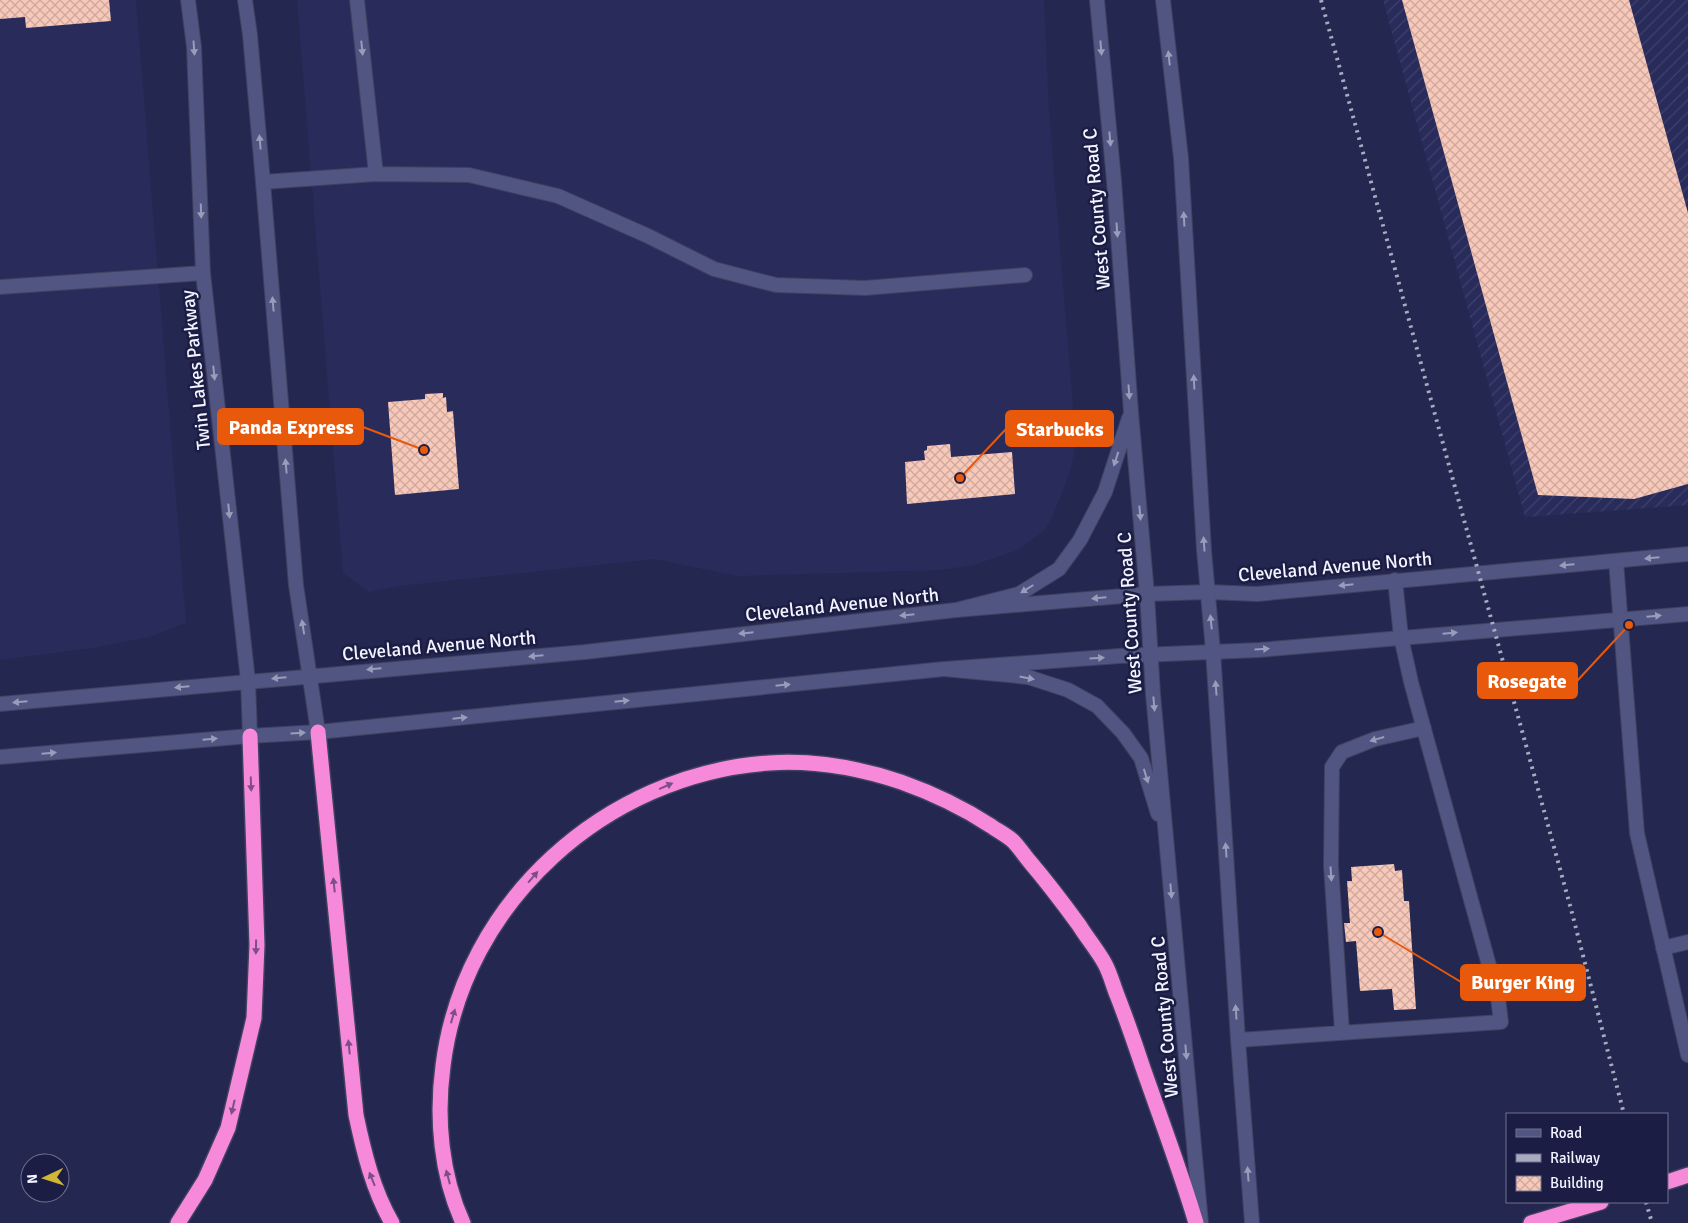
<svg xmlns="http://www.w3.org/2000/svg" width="1688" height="1223" viewBox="0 0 1688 1223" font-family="Signika,sans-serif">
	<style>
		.built { fill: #292c5b }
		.industrial { fill: url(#industrial-furrows) }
		.building { fill: url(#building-cross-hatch) }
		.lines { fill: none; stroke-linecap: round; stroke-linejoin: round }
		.service-casing { stroke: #404060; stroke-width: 16 }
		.minor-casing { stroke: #404060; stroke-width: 16 }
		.tertiary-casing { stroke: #404060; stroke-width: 16 }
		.secondary-casing { stroke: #404060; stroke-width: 16 }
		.motorway-casing { stroke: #404060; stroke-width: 18 }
		.service { stroke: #505582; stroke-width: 14 }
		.minor { stroke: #505582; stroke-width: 14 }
		.tertiary { stroke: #505582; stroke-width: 14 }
		.secondary { stroke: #505582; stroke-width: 14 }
		.motorway { stroke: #f789da; stroke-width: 15 }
		.rail { stroke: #a8aabf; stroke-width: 4; stroke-dasharray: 2.5 5; stroke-linecap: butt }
		.oneway { fill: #999dba }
		.oneway2 { fill: #7e4e88 }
		.labels { text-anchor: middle; stroke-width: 5; stroke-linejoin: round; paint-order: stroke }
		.street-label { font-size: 19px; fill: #f2f4ff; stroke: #1b1d44 }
		.leader { fill: none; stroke: #e8590c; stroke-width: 2 }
		.callout-dot { fill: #e8590c; stroke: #1b1d44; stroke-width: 2 }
		.callout { fill: #e8590c; stroke: #e8590c; stroke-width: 2 }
		.callout-label { font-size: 20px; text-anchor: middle; font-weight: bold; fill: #fff }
	</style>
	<defs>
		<pattern id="industrial-furrows" width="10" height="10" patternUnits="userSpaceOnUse" patternTransform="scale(1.25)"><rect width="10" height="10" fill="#292c5b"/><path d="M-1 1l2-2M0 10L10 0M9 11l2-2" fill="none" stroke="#3e416b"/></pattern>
		<pattern id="building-cross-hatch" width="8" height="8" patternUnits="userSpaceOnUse" patternTransform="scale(1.25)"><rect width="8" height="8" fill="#f8c8b9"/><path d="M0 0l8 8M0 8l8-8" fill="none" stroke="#cca89e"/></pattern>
	</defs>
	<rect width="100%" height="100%" fill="#24274f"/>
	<path class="built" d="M0,0h136l50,623 -37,14 -57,11 -92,12z
		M297,0h747l5,112 27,331 -6,29 -18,46 -8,13 -26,19 -44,15 -33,5 -204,6 -83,-17 -256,27 -29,6 -26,-19z"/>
	<path class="industrial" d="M1383,0h305v505l-163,12z"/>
	<path class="building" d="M0,0h109l2,21 -85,7 -1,-11 -25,2z
		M1402,0h227l59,213v271l-54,15 -96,-4z
		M443,393v5l3,-1 1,15 6,-1 6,78 -64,6 -7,-93 37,-3v-5z
		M950,444l1,13 61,-5 3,42 -108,10 -2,-42 20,-2 -1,-9 3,-1v-4z
		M1394,864l1,7 7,-1 2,31h5l7,108 -22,1 -2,-21 -32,2 -4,-50 -10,1 -2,-19h6l-3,-42h5l-1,-14z"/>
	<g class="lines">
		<g class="service-casing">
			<path id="service" d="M357,0l19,174
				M263,182l113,-8 93,1 89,21 90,40 66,33 62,16 89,3 160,-13
				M0,287l203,-14
				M1663,948l25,-6
				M1342,1032l-11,-166 1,-99 10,-15 33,-13 49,-11
				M1238,1040l263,-18 -3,-24 -87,-316 -10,-45 -6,-57"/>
		</g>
		<g class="minor-casing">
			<path id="minor" d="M1616,561l21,272 51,222"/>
		</g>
		<g class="tertiary-casing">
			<path id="tertiary" d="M188,0l6,47 9,226 45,408 2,55
				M245,0l5,35 13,147 33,403 22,147
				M0,704l585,-52 371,-42 191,-16 61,-2 49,2 431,-40
				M0,757l250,-21 68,-4 626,-63 175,-13 140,-6 429,-36"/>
		</g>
		<g class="secondary-casing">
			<path id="secondary" d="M1097,0l17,181 17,231 16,182 6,100 48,529
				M1163,0l18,158 23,392 9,101 25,389 14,183
				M956,610l63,-16 40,-25 21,-29 25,-48 24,-74
				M944,669l84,8 40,13 29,16 26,27 18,25 17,56"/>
		</g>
		<g class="motorway-casing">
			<path id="motorway" d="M318,732l38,383c8,38 17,75 36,108
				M1667,1182l21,-7
				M178,1223l27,-43 23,-52 26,-110 3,-73 -7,-209
				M463,1223c-22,-48 -27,-105 -20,-157 20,-164 163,-292 326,-303 44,-3 90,5 132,19 31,11 61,25 90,44 7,5 15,9 22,15 6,6 11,14 17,21 17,20 33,41 49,63 8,13 19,26 26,39 5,9 8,21 12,31 9,23 17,46 25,70 18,52 38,104 54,158
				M1531,1223l70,-21"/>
		</g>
		<use href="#service" class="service"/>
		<use href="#minor" class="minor"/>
		<use href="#tertiary" class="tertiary"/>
		<use href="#secondary" class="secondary"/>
		<use href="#motorway" class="motorway"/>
		<path class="rail" d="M1321,0l250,909 53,205
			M1646,1202l6,21"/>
	</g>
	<defs><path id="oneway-solid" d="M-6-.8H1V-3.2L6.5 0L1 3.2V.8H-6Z" transform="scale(1.25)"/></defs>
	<g class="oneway">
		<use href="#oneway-solid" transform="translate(194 48) rotate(86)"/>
		<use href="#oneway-solid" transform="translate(362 48) rotate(84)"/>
		<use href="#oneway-solid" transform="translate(1101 48) rotate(85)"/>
		<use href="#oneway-solid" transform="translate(1169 58) rotate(-96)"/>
		<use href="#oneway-solid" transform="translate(1110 139) rotate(85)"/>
		<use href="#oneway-solid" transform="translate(260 142) rotate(-95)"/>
		<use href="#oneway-solid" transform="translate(201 211) rotate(88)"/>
		<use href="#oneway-solid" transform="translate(1184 219) rotate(-93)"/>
		<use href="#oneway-solid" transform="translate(1117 230) rotate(86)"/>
		<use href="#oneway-solid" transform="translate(273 304) rotate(-95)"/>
		<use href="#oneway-solid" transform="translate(214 373) rotate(84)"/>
		<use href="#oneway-solid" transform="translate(1194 382) rotate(-93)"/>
		<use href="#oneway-solid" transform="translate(1129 392) rotate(86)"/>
		<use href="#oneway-solid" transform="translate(1116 459) rotate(108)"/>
		<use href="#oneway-solid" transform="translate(286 466) rotate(-95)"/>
		<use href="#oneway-solid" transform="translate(229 511) rotate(84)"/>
		<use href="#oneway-solid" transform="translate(1140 513) rotate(85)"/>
		<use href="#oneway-solid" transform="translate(1204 544) rotate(-94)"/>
		<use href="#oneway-solid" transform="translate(1652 558) rotate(175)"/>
		<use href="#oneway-solid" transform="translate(1567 565) rotate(175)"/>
		<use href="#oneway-solid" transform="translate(1346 585) rotate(174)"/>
		<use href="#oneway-solid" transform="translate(1027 589) rotate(148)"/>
		<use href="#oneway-solid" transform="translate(1099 598) rotate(175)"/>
		<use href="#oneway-solid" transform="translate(907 615) rotate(174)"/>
		<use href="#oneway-solid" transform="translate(1654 616) rotate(-5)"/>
		<use href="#oneway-solid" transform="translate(1211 622) rotate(-96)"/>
		<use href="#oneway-solid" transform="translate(303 627) rotate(-99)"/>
		<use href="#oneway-solid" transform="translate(746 633) rotate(174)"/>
		<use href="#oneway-solid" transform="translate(1450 633) rotate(-5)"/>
		<use href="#oneway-solid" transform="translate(1262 649) rotate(-4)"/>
		<use href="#oneway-solid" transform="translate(536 656) rotate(175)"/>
		<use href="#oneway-solid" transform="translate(1097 658) rotate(-4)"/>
		<use href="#oneway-solid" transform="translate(374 669) rotate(175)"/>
		<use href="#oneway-solid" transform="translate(279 678) rotate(175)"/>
		<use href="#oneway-solid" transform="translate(1027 678) rotate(11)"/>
		<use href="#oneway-solid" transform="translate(783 685) rotate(-6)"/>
		<use href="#oneway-solid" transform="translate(182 687) rotate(175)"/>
		<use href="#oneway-solid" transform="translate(1216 688) rotate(-94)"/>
		<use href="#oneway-solid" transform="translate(622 701) rotate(-6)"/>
		<use href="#oneway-solid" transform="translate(20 702) rotate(175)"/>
		<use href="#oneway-solid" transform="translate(1154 704) rotate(85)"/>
		<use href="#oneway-solid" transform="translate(460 718) rotate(-6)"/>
		<use href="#oneway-solid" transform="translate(298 733) rotate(-3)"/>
		<use href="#oneway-solid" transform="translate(210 739) rotate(-5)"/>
		<use href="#oneway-solid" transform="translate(1377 739) rotate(164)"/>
		<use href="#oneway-solid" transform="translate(49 753) rotate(-5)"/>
		<use href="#oneway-solid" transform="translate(1146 776) rotate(73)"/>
		<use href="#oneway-solid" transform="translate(1226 850) rotate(-94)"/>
		<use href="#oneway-solid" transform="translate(1331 874) rotate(86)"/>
		<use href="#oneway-solid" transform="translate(1171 891) rotate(85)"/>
		<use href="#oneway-solid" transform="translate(1236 1012) rotate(-94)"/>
		<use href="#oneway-solid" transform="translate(1186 1052) rotate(85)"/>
		<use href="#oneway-solid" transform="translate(1248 1174) rotate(-94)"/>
	</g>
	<g class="oneway2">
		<use href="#oneway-solid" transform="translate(251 784) rotate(88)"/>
		<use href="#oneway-solid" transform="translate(666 786) rotate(-24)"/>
		<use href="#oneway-solid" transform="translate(533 877) rotate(-49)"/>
		<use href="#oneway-solid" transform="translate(334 885) rotate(-96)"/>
		<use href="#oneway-solid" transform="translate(256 947) rotate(91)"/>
		<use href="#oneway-solid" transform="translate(453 1016) rotate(-74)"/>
		<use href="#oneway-solid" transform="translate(349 1047) rotate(-96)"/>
		<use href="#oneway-solid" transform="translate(233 1107) rotate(103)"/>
		<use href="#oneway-solid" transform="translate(448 1177) rotate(-105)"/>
		<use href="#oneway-solid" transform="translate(372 1179) rotate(-112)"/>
	</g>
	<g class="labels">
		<g class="street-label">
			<text transform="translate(1096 209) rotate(-95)" y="7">West County Road C</text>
			<text transform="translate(195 370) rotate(-96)" y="7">Twin Lakes Parkway</text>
			<text transform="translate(1335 566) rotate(-5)" y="7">Cleveland Avenue North</text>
			<text transform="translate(842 604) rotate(-6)" y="7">Cleveland Avenue North</text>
			<text transform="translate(1129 613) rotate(-94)" y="7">West County Road C</text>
			<text transform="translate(439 645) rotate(-5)" y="7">Cleveland Avenue North</text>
			<text transform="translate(1164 1017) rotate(-95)" y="7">West County Road C</text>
		</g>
	</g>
	<path class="leader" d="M424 450L363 427M960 478L1006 429M1629 625L1577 681M1378 932L1461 982"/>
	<g class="callout-dot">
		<circle cx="424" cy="450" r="5"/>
		<circle cx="960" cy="478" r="5"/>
		<circle cx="1629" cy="625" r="5"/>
		<circle cx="1378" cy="932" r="5"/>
	</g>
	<g class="callout">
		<rect x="218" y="409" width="145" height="35" rx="5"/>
		<rect x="1006" y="411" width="107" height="35" rx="5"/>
		<rect x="1478" y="663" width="99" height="35" rx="5"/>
		<rect x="1461" y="965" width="124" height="35" rx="5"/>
	</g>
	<g class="callout-label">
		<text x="291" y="434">Panda Express</text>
		<text x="1060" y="436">Starbucks</text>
		<text x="1527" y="688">Rosegate</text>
		<text x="1523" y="989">Burger King</text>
	</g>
	<rect x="1506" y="1113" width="162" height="90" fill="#1b1d44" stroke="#71738f"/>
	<rect x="1516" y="1129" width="25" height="8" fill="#505582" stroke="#71738f"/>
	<text x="1550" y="1138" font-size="15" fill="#f2f4ff">Road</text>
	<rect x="1516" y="1154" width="25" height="8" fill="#a8aabf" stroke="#71738f"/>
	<text x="1550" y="1163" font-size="15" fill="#f2f4ff">Railway</text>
	<rect x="1516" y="1176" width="25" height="15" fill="url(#building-cross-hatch)" stroke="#71738f"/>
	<text x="1550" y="1188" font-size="15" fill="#f2f4ff">Building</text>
	<g transform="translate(45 1178) rotate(266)"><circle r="24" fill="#1b1d44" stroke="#71738f"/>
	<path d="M0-4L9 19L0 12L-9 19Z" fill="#d0b736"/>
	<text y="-8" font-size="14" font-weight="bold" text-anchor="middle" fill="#f2f4ff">N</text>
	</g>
</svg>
